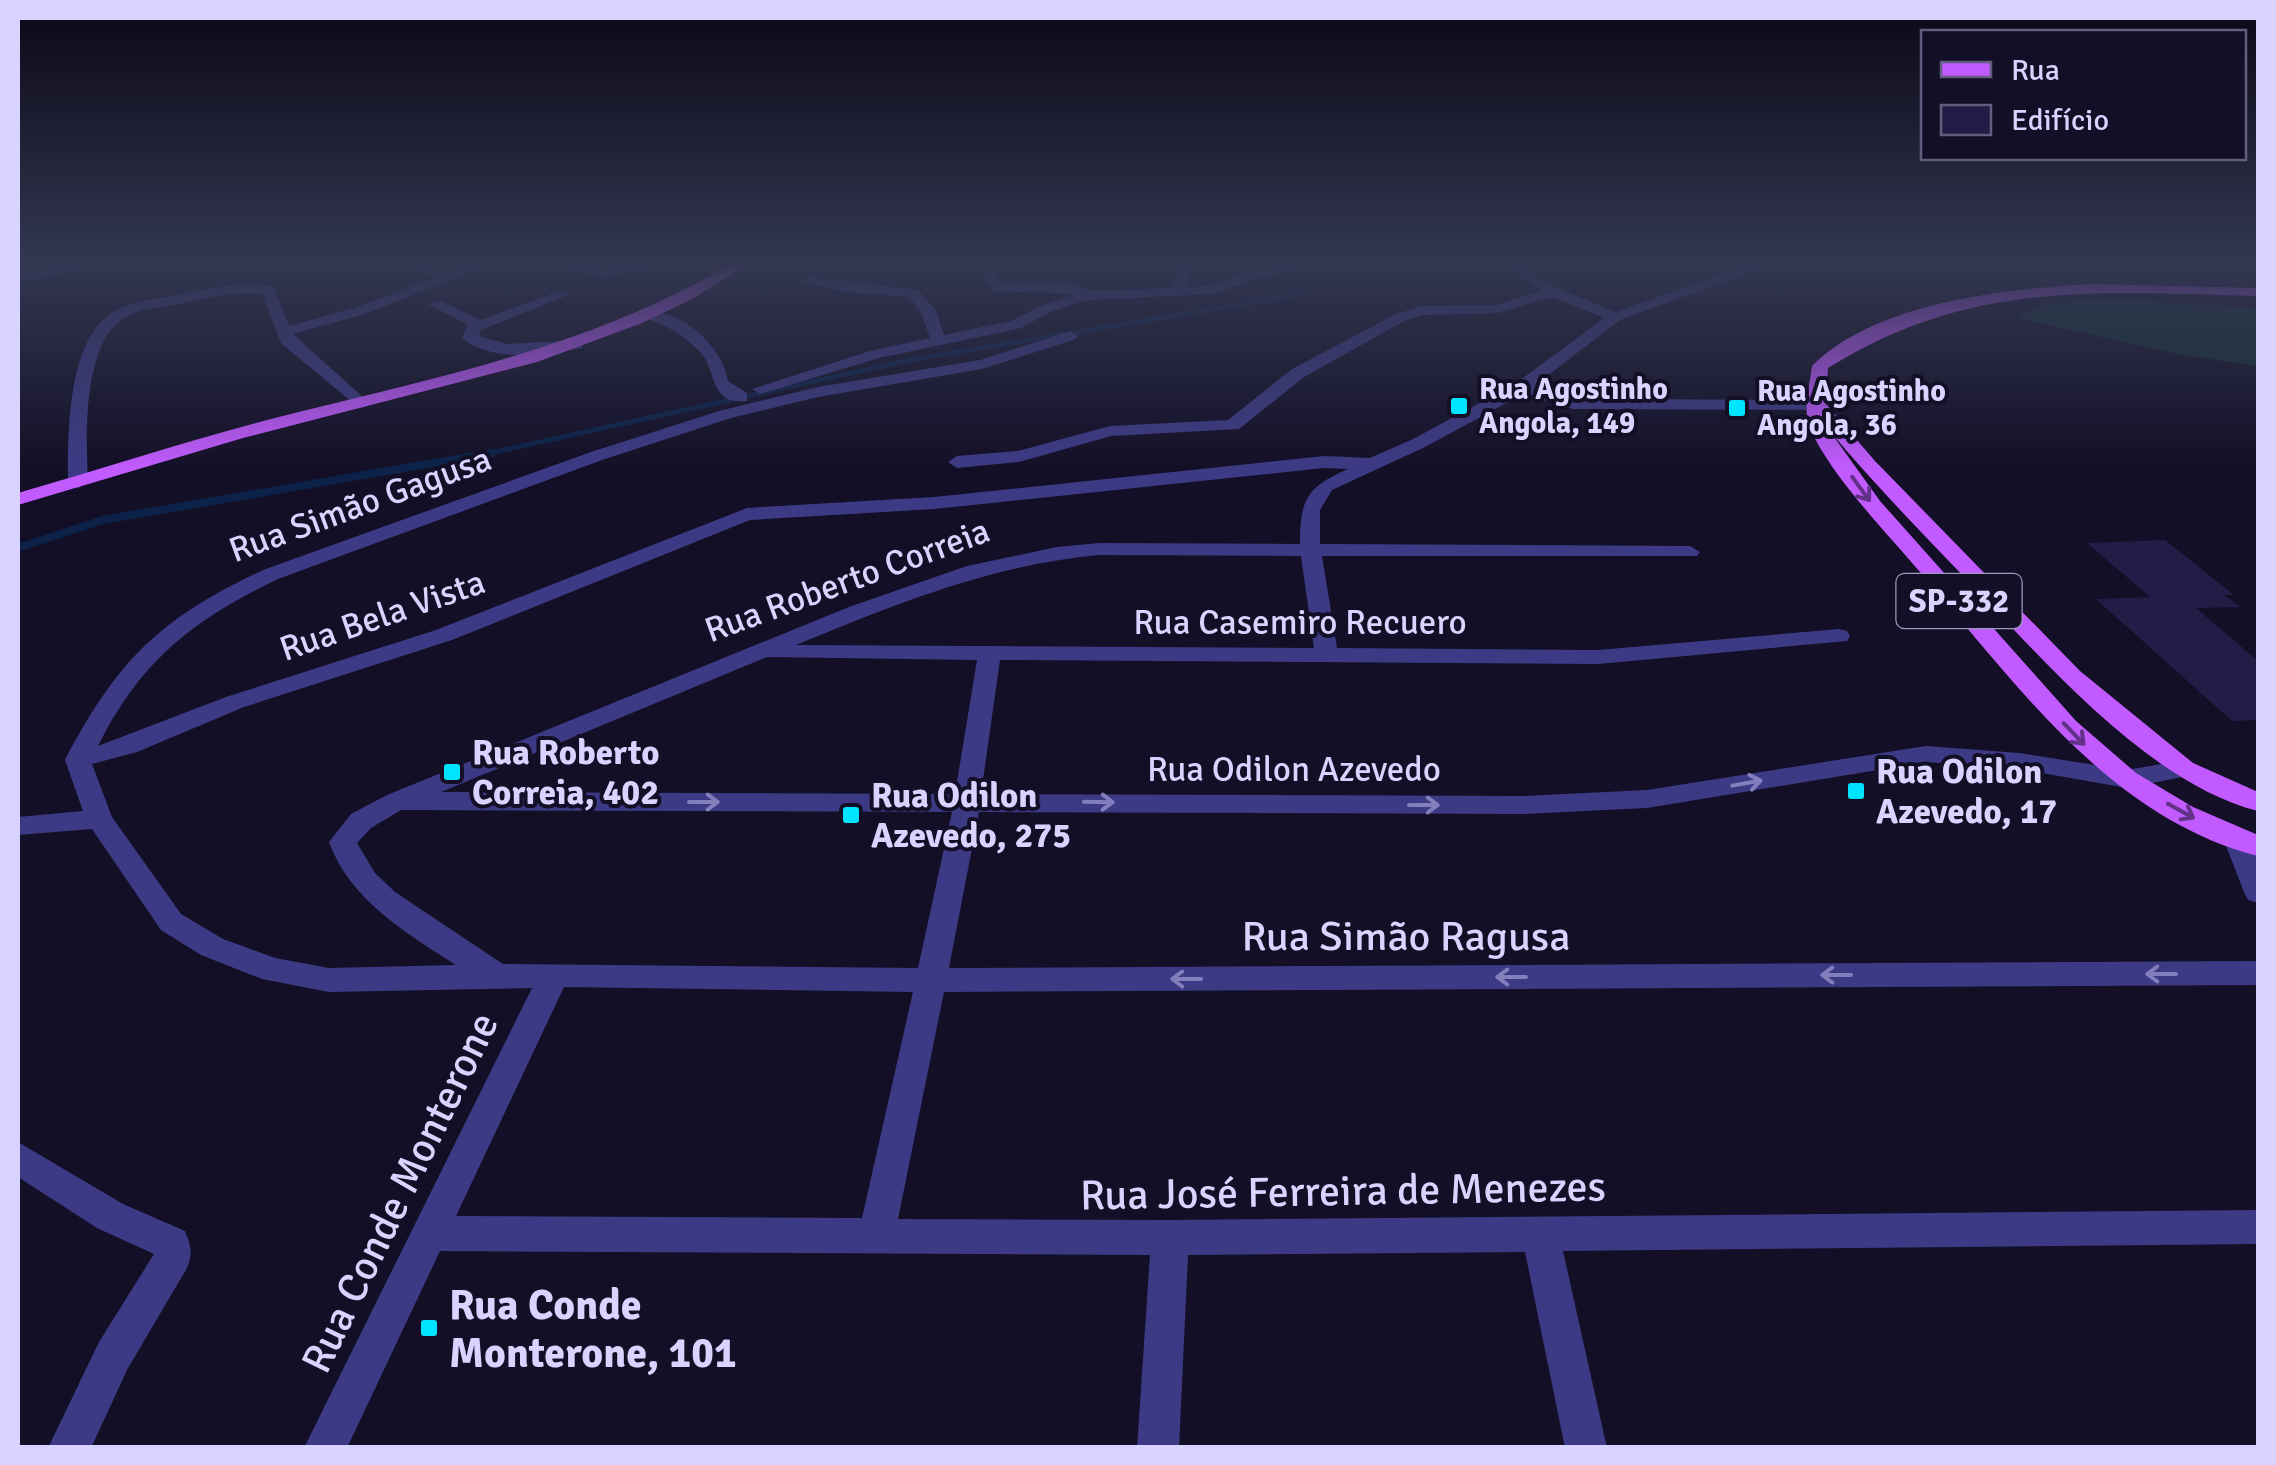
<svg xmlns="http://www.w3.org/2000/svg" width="2276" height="1465" viewBox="0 0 2276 1465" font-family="Signika,sans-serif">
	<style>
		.green { fill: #12302f }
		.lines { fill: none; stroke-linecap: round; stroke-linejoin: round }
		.stream-far1 { stroke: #0c2248; stroke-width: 5 }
		.stream { stroke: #0c2248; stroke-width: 8 }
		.building { fill: #241b47 }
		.minor { fill: #3d3a85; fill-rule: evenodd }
		.major { fill: #c25bff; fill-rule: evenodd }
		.oneway { stroke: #623188 }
		.oneway2 { stroke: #837fbc }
		.poi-dot { fill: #00e5ff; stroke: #130f26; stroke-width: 4 }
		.labels { text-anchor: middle; stroke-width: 8; stroke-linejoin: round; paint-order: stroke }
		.far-poi-label { font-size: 30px; font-weight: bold; fill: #d9d4ff; stroke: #130f26; text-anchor: start }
		.shield { fill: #130f26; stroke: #9e99be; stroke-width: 2.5 }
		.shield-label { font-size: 32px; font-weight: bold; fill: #d9d4ff }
		.street-label { font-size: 35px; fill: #d9d4ff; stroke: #130f26 }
		.poi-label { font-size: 35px; font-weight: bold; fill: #d9d4ff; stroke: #130f26; text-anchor: start }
		.near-street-label { font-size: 42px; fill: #d9d4ff; stroke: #130f26 }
		.near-poi-label { font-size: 42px; font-weight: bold; fill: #d9d4ff; stroke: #130f26; text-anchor: start }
	</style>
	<rect width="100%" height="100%" fill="#130f26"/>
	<path class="green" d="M2123,300l135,8v58l-76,-11 -165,-37 33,-15z"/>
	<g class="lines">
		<path class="stream-far1" d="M481,455l429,-95 393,-66"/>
		<path class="stream" d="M18,548l85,-28 389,-67"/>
	</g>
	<path class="building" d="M2165,540l69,55h-10l16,12 -44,1 62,53v59l-26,1 -136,-122 54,-2 -63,-54z"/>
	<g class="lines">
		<path class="minor" d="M70,265h33l-85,17v-8z
			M399,265l52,6 16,-6h20l-122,49 -72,20 72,65v8l-6,1 -78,-65 -19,-49c-28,-3 -56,4 -83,10 -18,3 -37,4 -53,13 -44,24 -40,121 -38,165l-10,6 -10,-6c0,-48 -1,-145 47,-171 20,-11 45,-12 67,-17 30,-6 60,-14 91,-7l16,39 66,-18 82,-31z
			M546,265l58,4 67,-4 -67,12z
			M1177,265h14l-4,22 24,-1 44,-16 63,-5 -60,13 -45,16 -127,6 -36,12 -29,16 -142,30 -119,36 -8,-5 118,-38 60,-13 -9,-26 -12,-15 -64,-5 -40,-10v-6l113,14 18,21 8,24 67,-14 29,-15 36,-12 -82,-3 -12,-18 2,-3h10l9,14h70l18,7 81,-3z
			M1505,265h16l20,16 74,31 133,-47h21l-149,55 -86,66 40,13 244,1 9,5 -9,5 -245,-1 -50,-15 -98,53 -93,43 -12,20v34l370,2 10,6 -3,4h-375l15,92 261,2 241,-21 8,2 3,5 -3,5 -249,23 -598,-4 -19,134 543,2 123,-6 279,-44 93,7 108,17 57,-10 9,3 4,6 -4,6 -66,13 -108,-19 -93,-7 -279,46 -123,6 -545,-2 -30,156 1309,-7v24l-1314,7 -46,227 272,1 1088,-10v34l-695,7 44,197h-42l-40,-196 -337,3 -9,193h-42l13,-193 -710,-4 -93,197h-43l228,-460 -203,4 -67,-13 -61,-24 -40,-25 -69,-101 -74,6v-18l65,-6 -18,-51c53,-101 96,-142 198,-190l328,-118 128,-41 99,-24 162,-27 90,-29 8,5 -2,3 -94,30 -164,28 -87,21 -126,41 -327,120c-85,41 -137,81 -180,167l128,-49 210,-67 311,-122 187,-11 390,-41 46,2 43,-19 102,-55 89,-66 -51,-21 -56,16 -74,2 -17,5 -102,57 -65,52 -128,7 -92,26 -62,6 -9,-6 9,-6 61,-5 92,-25 118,-6 64,-51 104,-55 26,-8 74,-1 45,-14zM1324,468l24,1c-41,18 -48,30 -48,75l-201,-1 -42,4 -90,19 -118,41 -462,188 -36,19 -22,28c21,58 77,91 127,123l-127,3 -54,-10 -52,-19 -42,-25 -69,-97 -20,-53 45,-12 107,-45 208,-67 298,-120 184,-11zM1099,555l202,1 13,92 -518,-3c100,-41 195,-80 303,-90zM767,657l210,3 -22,134 -514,-2zM401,810l551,2 -34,156 -415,-4 -108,-72 -20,-19 -18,-30 14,-15zM564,987l349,5 -51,226 -406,-2z
			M559,291l12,3 -90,36 -2,6 29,8 68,-4 6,2v6c-35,7 -91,15 -120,-10l6,-13 -40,-21 12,-3 41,19z
			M649,313c35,-3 74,35 79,68l19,12v8c-37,5 -31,-30 -45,-47 -14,-16 -33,-27 -53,-35z
			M2237,828l10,3 11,26v46l-10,-3 -4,-8 -21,-54 4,-7z
			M18,1142l105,62 62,27c6,15 8,22 2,37l-60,102 -36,78h-43l51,-106 55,-88 -57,-26 -79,-51z"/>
		<path class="major" d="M729,265h17l-52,33 -52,25 -105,39 -294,76 -225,67v-12c83,-24 165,-51 249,-73 160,-41 318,-70 462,-155z
			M2089,284l169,4v8c-159,-4 -288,-17 -430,72l-2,36 49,57 205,210 113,92 65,29v19c-108,-27 -214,-150 -289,-229 -48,-50 -96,-99 -140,-152l51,71 196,220 60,52 57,34 65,28v21c-149,-38 -243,-174 -338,-284 -34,-40 -91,-98 -111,-146 -6,-15 1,-43 3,-60 65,-64 190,-76 277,-82z"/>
	</g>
	<defs><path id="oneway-shaft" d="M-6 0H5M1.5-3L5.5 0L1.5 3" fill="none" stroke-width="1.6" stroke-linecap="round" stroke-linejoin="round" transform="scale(2.5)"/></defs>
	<g class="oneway">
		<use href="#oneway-shaft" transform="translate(1861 489) rotate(54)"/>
		<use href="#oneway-shaft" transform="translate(2074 734) rotate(46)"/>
		<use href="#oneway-shaft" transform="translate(2181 811) rotate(29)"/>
	</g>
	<g class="oneway2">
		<use href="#oneway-shaft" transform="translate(1747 783) rotate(-10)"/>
		<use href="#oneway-shaft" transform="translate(704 802)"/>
		<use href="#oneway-shaft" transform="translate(1099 802) rotate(1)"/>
		<use href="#oneway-shaft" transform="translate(1424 805)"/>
		<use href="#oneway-shaft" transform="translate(2161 974) rotate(180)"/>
		<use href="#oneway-shaft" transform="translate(1836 975) rotate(180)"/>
		<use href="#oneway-shaft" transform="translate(1511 977) rotate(180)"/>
		<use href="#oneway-shaft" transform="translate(1186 979) rotate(180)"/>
	</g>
	<linearGradient id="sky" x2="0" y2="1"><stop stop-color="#0a0815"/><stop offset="0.56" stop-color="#333752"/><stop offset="1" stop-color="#333752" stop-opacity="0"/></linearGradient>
	<rect width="2276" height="470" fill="url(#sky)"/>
	<g class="poi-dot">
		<rect x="1449" y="396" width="20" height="20" rx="5"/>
		<rect x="1727" y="398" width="20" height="20" rx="5"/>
		<rect x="442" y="762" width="20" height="20" rx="5"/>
		<rect x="1846" y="781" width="20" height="20" rx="5"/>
		<rect x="841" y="805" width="20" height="20" rx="5"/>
		<rect x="419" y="1318" width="20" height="20" rx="5"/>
	</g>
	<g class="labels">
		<g class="far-poi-label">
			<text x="1479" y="399">Rua Agostinho<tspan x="1479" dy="34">Angola, 149</tspan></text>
			<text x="1757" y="401">Rua Agostinho<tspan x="1757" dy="34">Angola, 36</tspan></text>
		</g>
		<rect class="shield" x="1896.5" y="574" width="125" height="54" rx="8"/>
		<g class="shield-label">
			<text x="1959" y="612">SP-332</text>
		</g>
		<g class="street-label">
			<text transform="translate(360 504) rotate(-20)" y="12">Rua Simão Gagusa</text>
			<text transform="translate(847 580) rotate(-20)" y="12">Rua Roberto Correia</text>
			<text transform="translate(382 615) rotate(-19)" y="12">Rua Bela Vista</text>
			<text x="1300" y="634">Rua Casemiro Recuero</text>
			<text x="1294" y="781">Rua Odilon Azevedo</text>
		</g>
		<g class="poi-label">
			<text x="472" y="764">Rua Roberto<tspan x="472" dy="40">Correia, 402</tspan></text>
			<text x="1876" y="783">Rua Odilon<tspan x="1876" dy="40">Azevedo, 17</tspan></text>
			<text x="871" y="807">Rua Odilon<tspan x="871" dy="40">Azevedo, 275</tspan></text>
		</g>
		<g class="near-street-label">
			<text x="1406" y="950">Rua Simão Ragusa</text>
			<text transform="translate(1343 1190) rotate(-1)" y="15">Rua José Ferreira de Menezes</text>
			<text transform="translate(399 1192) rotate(-64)" y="15">Rua Conde Monterone</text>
		</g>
		<g class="near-poi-label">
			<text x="449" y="1319">Rua Conde<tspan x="449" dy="48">Monterone, 101</tspan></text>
		</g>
	</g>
	<rect width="2276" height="1465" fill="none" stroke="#d9d4ff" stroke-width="40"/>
	<rect x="1921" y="30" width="325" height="130" fill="#130f26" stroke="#625e7d" stroke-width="2.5"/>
	<rect x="1941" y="62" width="50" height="15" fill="#c25bff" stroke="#625e7d" stroke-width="2.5"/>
	<text x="2011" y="80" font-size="30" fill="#d9d4ff">Rua</text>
	<rect x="1941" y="105" width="50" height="30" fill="#241b47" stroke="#625e7d" stroke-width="2.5"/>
	<text x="2011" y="130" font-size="30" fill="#d9d4ff">Edifício</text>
</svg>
